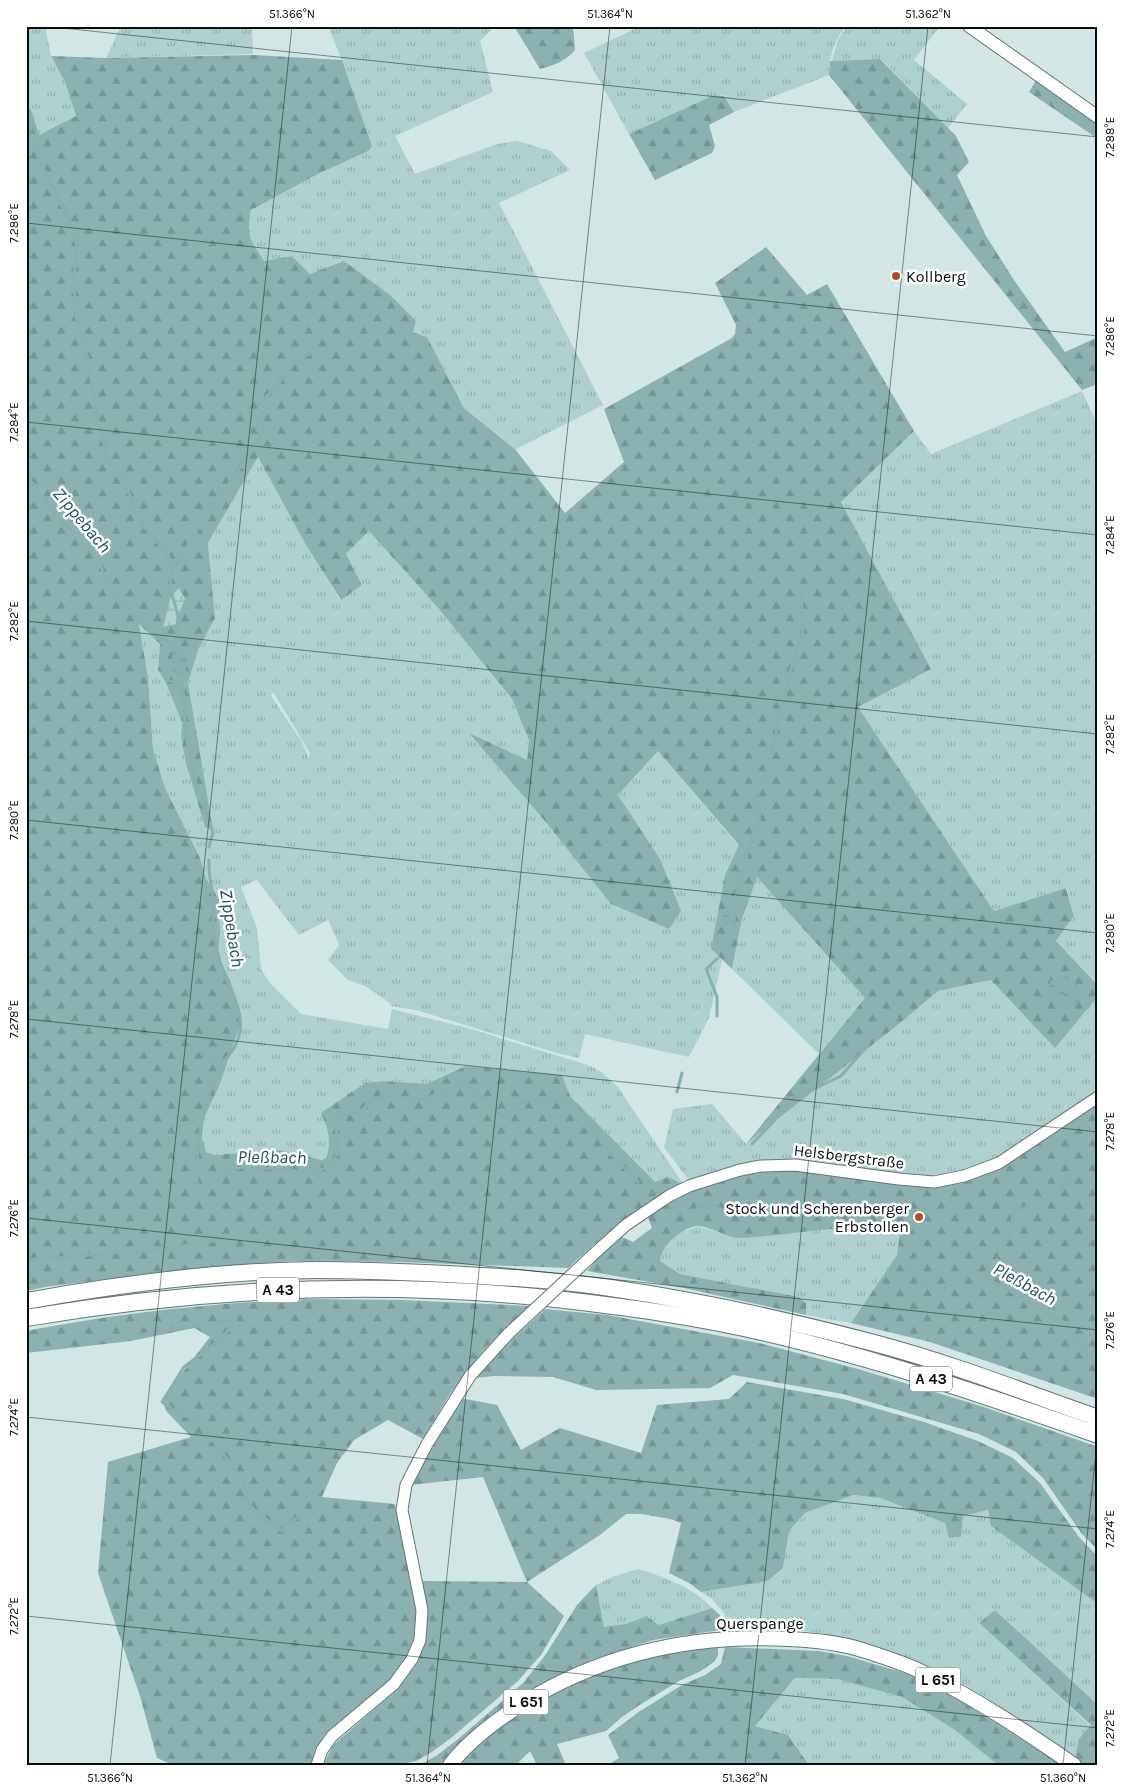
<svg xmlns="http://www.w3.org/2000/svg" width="1124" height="1791" viewBox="0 0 1124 1791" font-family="Karla,sans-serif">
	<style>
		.grass { fill: url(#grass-tufts); fill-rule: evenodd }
		.forest { fill: url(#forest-firs) }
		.wetland { fill: url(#wetland-marsh) }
		.water { fill: url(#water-ripples) }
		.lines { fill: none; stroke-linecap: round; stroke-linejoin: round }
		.stream { stroke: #89afae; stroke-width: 3 }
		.tertiary-casing { stroke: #647777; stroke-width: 13 }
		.secondary-casing { stroke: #647777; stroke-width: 14 }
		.primary-casing { stroke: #647777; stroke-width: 16 }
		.motorway-casing { stroke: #647777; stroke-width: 18 }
		.tertiary { stroke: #fff; stroke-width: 11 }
		.secondary { stroke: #fff; stroke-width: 12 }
		.primary { stroke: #fff; stroke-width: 14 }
		.motorway { stroke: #fff; stroke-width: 16 }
		.tertiary-bridge-casing { stroke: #647777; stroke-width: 13; stroke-linecap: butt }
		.tertiary-bridge { stroke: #fff; stroke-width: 11 }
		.ticks { fill: none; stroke: #060d0d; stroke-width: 1; stroke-opacity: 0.45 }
		.poi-dot { fill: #b34c25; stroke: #fff; stroke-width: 2 }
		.labels { text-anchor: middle; stroke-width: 5; stroke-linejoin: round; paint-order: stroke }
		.shield { fill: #fff; stroke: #515656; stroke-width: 1 }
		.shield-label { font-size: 15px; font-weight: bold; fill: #060d0d }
		.poi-label { font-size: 16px; fill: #060d0d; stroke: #fff; text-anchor: start }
		.street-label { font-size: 16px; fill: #060d0d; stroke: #fff }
		.water-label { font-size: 18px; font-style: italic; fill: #1d5353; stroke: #fff }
		.neatline { fill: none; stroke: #060d0d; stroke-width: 2 }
		.ticks-label { font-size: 12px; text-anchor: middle; fill: #060d0d }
	</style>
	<defs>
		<pattern id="grass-tufts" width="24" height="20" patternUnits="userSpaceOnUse" patternTransform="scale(1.25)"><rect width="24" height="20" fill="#aed0cf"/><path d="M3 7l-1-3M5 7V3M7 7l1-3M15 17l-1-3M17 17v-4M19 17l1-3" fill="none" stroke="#94b1b1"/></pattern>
		<pattern id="forest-firs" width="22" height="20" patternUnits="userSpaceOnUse" patternTransform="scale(1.25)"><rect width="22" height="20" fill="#8bb1b1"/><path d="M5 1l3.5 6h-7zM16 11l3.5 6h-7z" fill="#769797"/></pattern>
		<pattern id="wetland-marsh" width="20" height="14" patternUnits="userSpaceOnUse" patternTransform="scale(1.25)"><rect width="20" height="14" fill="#aed0cf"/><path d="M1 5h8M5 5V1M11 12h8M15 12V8" fill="none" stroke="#94b1b1"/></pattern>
		<pattern id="water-ripples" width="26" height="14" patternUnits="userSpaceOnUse" patternTransform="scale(1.25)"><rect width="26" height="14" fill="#89afae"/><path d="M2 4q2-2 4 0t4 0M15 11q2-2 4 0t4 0" fill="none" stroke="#759594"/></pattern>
	</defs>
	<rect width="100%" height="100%" fill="#d2e6e6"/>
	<path class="grass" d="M26,26h19l6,30 14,26 11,34 -37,19 -8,-25 -5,6z
		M121,26h131l1,28 -147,4z
		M328,26h161l2,4 -11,11 13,51 -98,44 20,38 82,-30 20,-3 34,10 19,19 -71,33 104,202 -87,44 -52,-41 -37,-71 -14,-5 -88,-63 -15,5 -18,-18 -28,5c-15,-21 -18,-26 -13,-51l67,-36 53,-25 1,-3 -31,-88z
		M641,26h205c-13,16 -16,29 -17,49l-95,37 -10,-17h-10l-85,39 -45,-81z
		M848,26h92l-26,34 53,44 -19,24 -67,-69 -49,2 6,-22z
		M1082,391l16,35v558l-42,-43 18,-25 -7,-28 -73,23 -136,-204 72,-38 -89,-167 73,-71 17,23z
		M258,457l49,90 33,53 22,-15 -16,-31 23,-23 70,78 73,90 17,41 -2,20 -57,-26 74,86 67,84 58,25 -9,-70 -42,-64 40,-44 81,95 -28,103 11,11 -13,58 -20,39 -104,-23 -6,24 -22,-5 -141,-43 -25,-4 -1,-3 -25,-17 -17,-6 -20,-20 11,-15 -11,-25 -29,15 -42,-55 -16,7 16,41 4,41 8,13 32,32 87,15 4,-20 79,20 117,36 12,6 17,15 67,99 -29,-2 -85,-87 -8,-21 -96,-9 -40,18 -43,-3 -18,2 -43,30c6,15 10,29 4,45l-6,2 -40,-10 -65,5 -9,-3 -4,-15 2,-19 16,-34 21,-62 -3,-18 -8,-24 -12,-25 2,-21 -1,-35 -13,-22 -6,-19 -35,-70 -12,-39 -5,-72 -9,-54 21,21 -2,26 8,13 16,40 -1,13 31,93 -24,-146 10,-33 17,-32 -7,-75zM273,692l37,61 -1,6 -7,-17 -31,-46z
		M757,876l108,122 -46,56 -87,-85 10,-50z
		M991,980l107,15v98l-100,68 -63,18 -245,3 -26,-35 9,-38 39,-5 34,40 153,-120 39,-33z
		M697,1226l41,12 71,-8 70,-4 21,4 -3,25 -46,68 -45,-8v-12l-7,-6 -119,-23 -21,-13 1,-7 17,-20z
		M852,1495l28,3 65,25 5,15 11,-1 2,-21 25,-6 3,16 107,78v101l-103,-95 -16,13 112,103 -15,33c-66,-48 -133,-95 -212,-116 -19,-6 -40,-9 -60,-12 -26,-4 -53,-2 -79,-3v-14l-14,-16 -10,-6 65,-11 17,-14 6,-36 16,-18z
		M638,1569c26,8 55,18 74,39l-53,17 -11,-9 -22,8 -22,4 -8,-43 16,-8z
		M795,1678l42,1 65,18 53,33 43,35h-189l-21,-30 -34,-9z"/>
	<path class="forest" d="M514,26h59l2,24c-9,11 -22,16 -35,19z
		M253,55l89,5 30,86 -2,4 -52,24 -67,36c-5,25 -1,30 13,51l28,-5 18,18 34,-13 46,34 26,26 -3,11 14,5 37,71 51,41 50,64 59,-51 -20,-53 128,-71 3,-4 1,-9 -21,-42 51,-36 41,48 20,-11 87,147 -73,71 90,167 -73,38 136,204 72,-23 8,28 -18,25 42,44v11l-43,52 -64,-68 -53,11 -39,33 -153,120 119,-146 -108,-121 -15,42 -10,50 -21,-20 14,-74 14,-30 -81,-94 -40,44 42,64 21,52 -12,18 -58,-25 -67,-84 -75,-87 58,27 2,-20 -17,-41 -73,-90 -70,-78 -23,23 16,31 -21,15 -34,-53 -49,-90 -50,86 7,75 -17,32 -10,33 25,147 -8,-3 -19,-64 -5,-27 1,-13 -16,-40 -8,-13 2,-26 -21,-20 9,53 5,72 12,39 35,70 6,20 13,21 1,35 -2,21 12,25 8,24 3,18 -21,62 -16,34 -2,19 4,15 9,3 65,-5 41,10 5,-2c6,-16 2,-30 -5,-45l44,-30 18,-2 43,3 40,-18 96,9 8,21 85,86 13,-5 16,8c-43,18 -82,52 -116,83l-169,-6 -106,-1 -85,6 -163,20 -19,4v-51l2,-1 -2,-2v-1121l5,-7 8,26 37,-19 -11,-34 -14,-26 55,2z
		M880,59l76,77 13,26 -12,13 29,61 30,47 49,69 33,-15v47l-16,6 -253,-315 1,-14z
		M1036,80l62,44v15l-69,-47z
		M714,95l10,1 10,16 -25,13 6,21 -3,7 -57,27 -26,-46z
		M1098,1099v300l-168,-57 -79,-19 46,-68 3,-25c-54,-9 -107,6 -160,8 -12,0 -33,-13 -44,-12 -15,3 -35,20 -36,35l20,13 119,23 7,6v12l-122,-27 -97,-17 22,-27 11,-8 13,6 19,-14 -5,-13 25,-16 50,-20 40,-8 36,-1 169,9z
		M308,1299l93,1 128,6 -41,40 -38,48 -27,45 -35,-19 -34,20 -17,23 -15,34 73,7 21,106 -2,29 -6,18 -18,24 -64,53 -11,18 -4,13h-138l-16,-7 -17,-62 -42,-123 10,-111 83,-25 -25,-26 -4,-12 48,-62 -16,-9 -63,13 -105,12v-22c93,-18 188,-28 282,-32z
		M545,1309l62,6 152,28 99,26 126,38 114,40v103l-16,-16 -39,-56 -27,-26 -37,-18 -136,-40 -110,-19 -23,13 -114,2 -43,-13 -59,-1 -19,2 15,-18z
		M747,1382l96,17 81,23 54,19 35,17 27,25 39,54 19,20v47l-107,-78 -3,-16 -25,6 -2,21 -12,1 -4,-15 -65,-25 -27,-3 -48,18 -16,18 -6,37 -16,13 -66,11 -12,-9 -20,-10 12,-50 -11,-4 -28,-5h-16l-26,21 -73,47 37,34 -23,39 -23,26 -67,57 -19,14 -16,9 -19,4h-74l10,-20 66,-57 18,-26 4,-81 106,1 -44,-105 -73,8 11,-22 39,-65 37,7 24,45 39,-22 81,25 16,-48 72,-6z
		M596,1585l8,42 22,-3 21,-8 12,9 53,-17 8,7 1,15 -68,10 -61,20 -50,26 -92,68 -8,11h-22l16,-9 21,-16 66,-57 21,-26 33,-52z
		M995,1610l103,95v60h-13l-10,-6 4,-20 12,-14 -112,-102z
		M718,1647v8l-3,6 -14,10 -22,10 -41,25 -16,11 -16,14 -49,13 9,21h-29l-7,-14 -14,14h-61l47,-40 42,-28 54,-28 72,-16z
		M725,1647l94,4 28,5 61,18 45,22 109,69h-64l-43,-35 -53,-33 -65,-18 -42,-1 -40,48 33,9 21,30h-201l11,-7 -11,-23 32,-24 42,-26 23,-10 16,-11z"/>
	<path class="wetland" d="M179,588l6,11 -7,16 -1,9 -14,3 8,-31z"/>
	<path class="water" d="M176,647c14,1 11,19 9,29h-8l-6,-7 2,-19z
		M729,910l7,6 -1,12 -14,-5 3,-9z
		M1067,976l19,16 -9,13 -21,2 -9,-14 4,-13 6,1z"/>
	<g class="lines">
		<path class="stream" d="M26,104l11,30 1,23 32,66 6,18 1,12 -3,21 1,39 11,37 12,70 10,41 10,10 8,9 7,29 7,12 29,36 3,12 -2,19 8,27 -2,32
			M259,405l20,-22 14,-21 16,-8
			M26,477l12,11 16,25 46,46 2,11 5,11 13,19 16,17 39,30
			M188,545l22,-36 26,-35 27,-43 1,-5 -10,-11
			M172,569l11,-16
			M170,681l9,2 4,5 3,49 11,52 10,19v9l6,15 -4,15
			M209,860c-1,16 4,30 5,46 0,5 -1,10 -1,15 0,12 3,26 6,37 5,24 25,47 21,73 -3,20 -14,24 -21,39 -18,39 -23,73 -22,115h12
			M735,898l18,-64 6,-14v-8l-3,-12 1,-10 7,-11 4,-18 8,-24 1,-16 7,-19 6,-30 13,-41 -2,-42
			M717,1016v-19l-11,-28 12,-11
			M201,1053l13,8 6,7
			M677,1092l5,-19
			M752,1144l22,-23 9,-14 14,-10 44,-21 28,-32
			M215,1184l1,-4 11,-9 16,-4 70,5c32,-7 25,-27 22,-52l3,-5 21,-2 12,-12 14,-6 38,5 42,-18 38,35 20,-16 22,-1 32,5 28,43 33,34
			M709,1203c36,22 86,12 126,6 15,-2 34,-6 50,-2 18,4 29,19 36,35l-4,8v12l-10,6v4l10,4 1,6c4,2 10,6 15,7 13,2 30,-13 43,-16 30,15 58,31 88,49 8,7 11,18 18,26 7,8 12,9 16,19
			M862,1204c23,-2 34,-4 52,12
			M697,1208l19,-9
			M26,1260l138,-11 48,-8 3,-4
			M985,1278l4,-17 5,-8 14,-14 6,-28 11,-3 8,-7 18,-3 8,-4 21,-31 18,-11
			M78,1338l6,5 152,-23 -15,19 -37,28 -22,35 19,12 18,8 38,50 5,2c2,8 2,20 6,27 6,12 24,26 38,23 5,-1 10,-6 14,-8
			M272,1522l4,6 14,6"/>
		<g class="tertiary-casing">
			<path id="tertiary" d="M596,1252l30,-27 43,-29 20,-10 51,-16 21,-4 34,-1 104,14 35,3 30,-6 35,-13 99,-66
				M317,1765l5,-15 10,-14 62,-52 18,-25 8,-19 2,-30 -20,-100 4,-25 21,-41 43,-68 39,-43"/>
		</g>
		<g class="secondary-casing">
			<path id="secondary" d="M969,26l129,91"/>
		</g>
		<g class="primary-casing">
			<path id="primary" d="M450,1765c20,-26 48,-46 75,-63 80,-49 169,-68 263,-63 23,1 48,3 71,10 22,7 46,14 67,25 52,26 100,58 148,91"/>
		</g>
		<g class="motorway-casing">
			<path id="motorway" d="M26,1301c95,-17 193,-30 289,-31 44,0 88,2 132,4 55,3 110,6 164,14 89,13 176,32 263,55 76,20 150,49 224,75
				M26,1318c177,-30 352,-38 530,-19 69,8 138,17 206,33 114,26 225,64 336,103"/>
		</g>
		<use href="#tertiary" class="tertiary"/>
		<use href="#secondary" class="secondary"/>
		<use href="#primary" class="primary"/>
		<use href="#motorway" class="motorway"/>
		<g class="tertiary-bridge-casing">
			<path id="tertiary-bridge" d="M509,1333l87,-81"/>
		</g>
		<use href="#tertiary-bridge" class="tertiary-bridge"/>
	</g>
	<path class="ticks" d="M43,26l1055,111M26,223l1072,113M26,422l1072,113M26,621l1072,113M26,820l1072,113M26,1019l1072,113M26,1218l1072,112M26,1417l1072,112M26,1616l1072,112M110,1765l182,-1739M427,1765l183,-1739M745,1765l183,-1739M1063,1765l35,-332"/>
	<g class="poi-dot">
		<circle cx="896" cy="276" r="5"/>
		<circle cx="919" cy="1217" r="5"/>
	</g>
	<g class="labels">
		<g class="shield">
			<rect x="257" y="1277.5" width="42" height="25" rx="4"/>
			<rect x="910" y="1366.5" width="42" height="25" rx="4"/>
			<rect x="915.5" y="1667.5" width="45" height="25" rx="4"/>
			<rect x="503.5" y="1689.5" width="45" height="25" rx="4"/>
		</g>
		<g class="shield-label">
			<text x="278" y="1295">A 43</text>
			<text x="931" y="1384">A 43</text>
			<text x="938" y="1685">L 651</text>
			<text x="526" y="1707">L 651</text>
		</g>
		<g class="poi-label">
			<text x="906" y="282">Kollberg</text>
			<text x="909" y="1214" text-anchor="end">Stock und Scherenberger<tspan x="909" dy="18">Erbstollen</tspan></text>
		</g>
		<g class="street-label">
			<text transform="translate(849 1156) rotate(7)" y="6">Helsbergstraße</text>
			<text x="760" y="1629">Querspange</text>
		</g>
		<g class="water-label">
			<text transform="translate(82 520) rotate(50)" y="6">Zippebach</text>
			<text transform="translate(232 928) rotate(81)" y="6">Zippebach</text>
			<text transform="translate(272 1157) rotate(1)" y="6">Pleßbach</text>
			<text transform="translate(1025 1284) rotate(29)" y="6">Pleßbach</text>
		</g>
	</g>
	<rect width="1124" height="1791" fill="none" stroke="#ffffff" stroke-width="55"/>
	<rect x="28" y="28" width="1068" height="1736" class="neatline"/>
	<g class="ticks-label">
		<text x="292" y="18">51.366°N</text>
		<text x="610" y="18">51.364°N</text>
		<text x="928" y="18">51.362°N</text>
		<text transform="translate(1110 137) rotate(-90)" y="4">7.288°E</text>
		<text transform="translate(14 223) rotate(-90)" y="4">7.286°E</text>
		<text transform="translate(1110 336) rotate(-90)" y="4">7.286°E</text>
		<text transform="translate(14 422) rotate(-90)" y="4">7.284°E</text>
		<text transform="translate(1110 535) rotate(-90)" y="4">7.284°E</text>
		<text transform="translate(14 621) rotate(-90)" y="4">7.282°E</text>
		<text transform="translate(1110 734) rotate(-90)" y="4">7.282°E</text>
		<text transform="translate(14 820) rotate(-90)" y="4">7.280°E</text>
		<text transform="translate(1110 933) rotate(-90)" y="4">7.280°E</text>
		<text transform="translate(14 1019) rotate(-90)" y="4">7.278°E</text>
		<text transform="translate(1110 1131) rotate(-90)" y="4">7.278°E</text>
		<text transform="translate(14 1218) rotate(-90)" y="4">7.276°E</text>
		<text transform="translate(1110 1330) rotate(-90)" y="4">7.276°E</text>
		<text transform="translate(14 1417) rotate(-90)" y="4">7.274°E</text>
		<text transform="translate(1110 1529) rotate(-90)" y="4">7.274°E</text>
		<text transform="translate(14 1616) rotate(-90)" y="4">7.272°E</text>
		<text transform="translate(1110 1728) rotate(-90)" y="4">7.272°E</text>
		<text x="110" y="1782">51.366°N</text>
		<text x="428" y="1782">51.364°N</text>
		<text x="745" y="1782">51.362°N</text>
		<text x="1063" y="1782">51.360°N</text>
	</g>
</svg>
